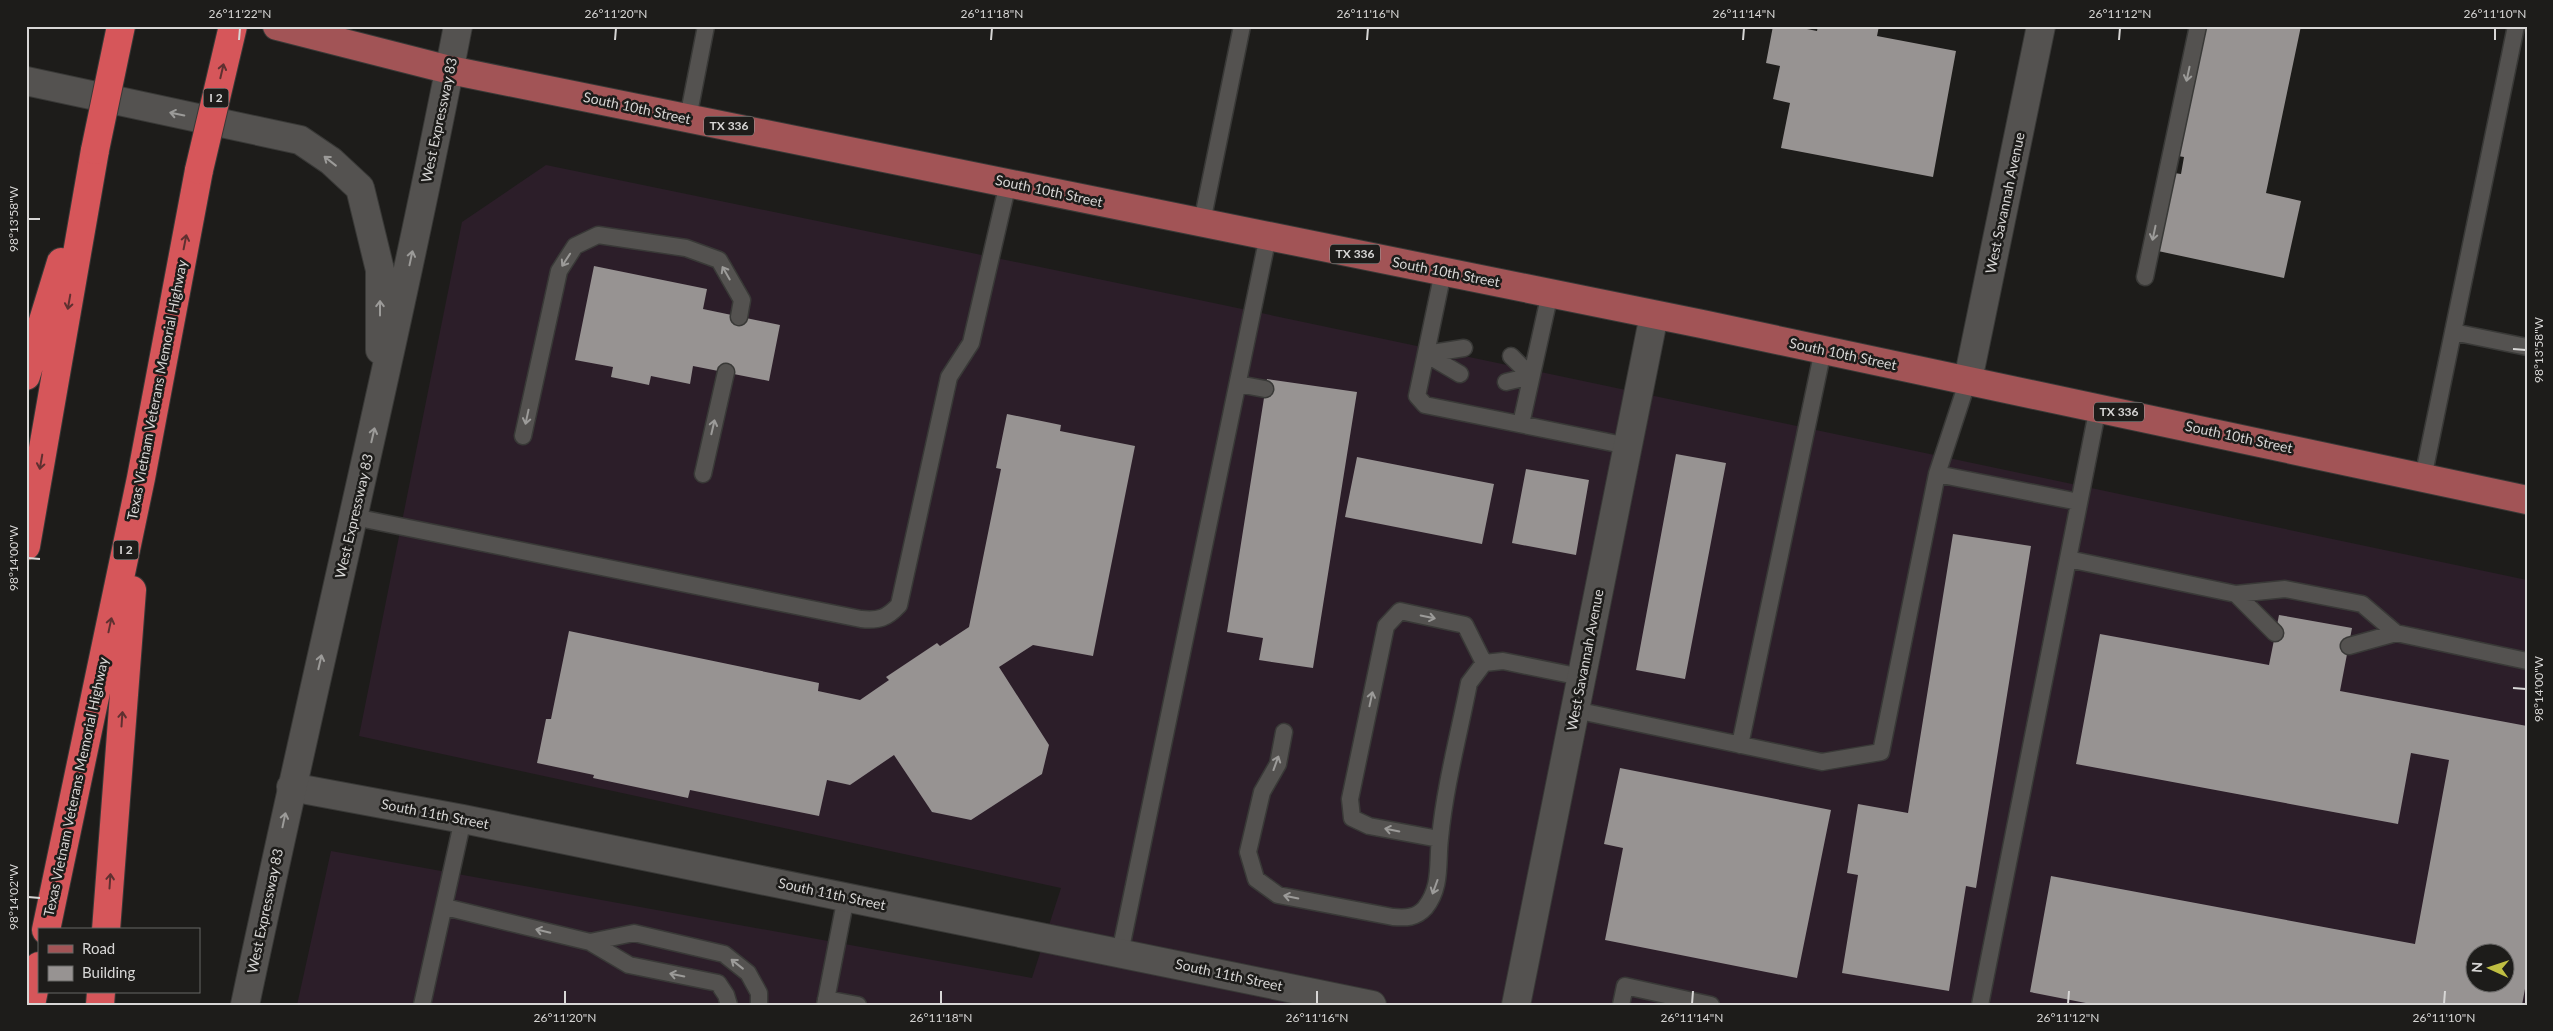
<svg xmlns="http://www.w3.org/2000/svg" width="2553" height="1031" viewBox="0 0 2553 1031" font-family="Lato,sans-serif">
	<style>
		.commercial { fill: #2c1e29; fill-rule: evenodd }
		.building { fill: #979392; fill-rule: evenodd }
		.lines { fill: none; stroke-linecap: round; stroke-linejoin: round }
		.lane-casing { stroke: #393937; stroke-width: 19 }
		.street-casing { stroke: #393937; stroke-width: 30 }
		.secondary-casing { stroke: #393937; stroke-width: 30 }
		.primary-casing { stroke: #393937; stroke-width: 30 }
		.highway-casing { stroke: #393937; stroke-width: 30 }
		.lane { stroke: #545250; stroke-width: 16 }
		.street { stroke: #545250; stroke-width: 28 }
		.secondary { stroke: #545250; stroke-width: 28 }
		.primary { stroke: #a25456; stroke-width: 28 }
		.highway { stroke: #d6565a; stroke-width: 28 }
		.highway-bridge-casing { stroke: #393937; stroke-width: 30; stroke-linecap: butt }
		.highway-bridge { stroke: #d6565a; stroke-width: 28 }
		.oneway { stroke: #5e3030 }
		.oneway2 { stroke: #9c9b99 }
		.ticks { fill: none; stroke: #d7d6d5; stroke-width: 2 }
		.labels { text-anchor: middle; stroke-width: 5; stroke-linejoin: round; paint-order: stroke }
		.shield { fill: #1d1c1a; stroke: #9f9e9d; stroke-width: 1 }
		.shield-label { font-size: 12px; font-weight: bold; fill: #d7d6d5 }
		.street-label { font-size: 14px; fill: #d7d6d5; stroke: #1d1c1a }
		.neatline { fill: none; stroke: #d7d6d5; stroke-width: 2 }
		.ticks-label { font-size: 12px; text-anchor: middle; fill: #d7d6d5 }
	</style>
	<rect width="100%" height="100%" fill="#1d1c1a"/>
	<path class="commercial" d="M546,165l639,132 1342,283v425h-2230l34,-154 701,127 29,-90 -702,-152 103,-514zM2476,954h30v30h-30z"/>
	<path class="building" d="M1773,26h19l25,5 1,-5h61l-2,10 79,15 -23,126 -152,-29 9,-45 -17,-4 7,-33 -14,-3z
		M2205,26h96l-35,167 35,8 -17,77 -126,-27 16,-78 7,1 3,-17 -12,-2z
		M594,266l113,23 -4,20 77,16 -11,56 -76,-15 -3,18 -39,-8 -2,9 -38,-8 2,-10 -38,-7z
		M1267,379l90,13 -44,276 -54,-8 4,-22 -36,-6z
		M1007,414l54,11 -1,6 75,15 -42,210 -60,-11 -34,22 50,78 -7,29 -71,46 -39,-8 -38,-57 -44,30 -23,-5 -8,36 -129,-26 -2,8 -95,-20 1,-3 -57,-12 9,-44h5l18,-88 250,52 -1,8 42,9 29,-20 -3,-3 51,-34 3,3 29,-19 32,-158 -5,-1z
		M1676,454l50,9 -41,216 -49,-9z
		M1357,457l137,27 -12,60 -137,-27z
		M1526,469l63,11 -13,75 -64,-12z
		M1953,534l78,12 -55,342 -10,-2 -17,105 -107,-18 16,-98 -11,-2 11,-69 50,9z
		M2279,615l73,13 -12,63 187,35v252l-5,27h-426l-66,-13 21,-116 364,68 34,-184 -38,-7 -13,71 -322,-60 24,-130 169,31zM2476,954h30v30h-30z
		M1620,768l211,42 -34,168 -192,-38 18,-92 -19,-4z"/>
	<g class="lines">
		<g class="lane-casing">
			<path id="lane" d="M688,118l18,-92
				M1202,222l40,-196
				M1443,272l-26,124 8,9 203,41
				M2145,277l53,-251
				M2453,332l74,15
				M1460,374l-34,-20 38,-6
				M1968,380l-31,94 142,28
				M1506,382l25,-6 -20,-20
				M1238,384l27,5
				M1521,424l29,-131
				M523,436l36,-165 16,-25 23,-11 88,13 33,12 23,40 -3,17
				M703,474l23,-102
				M2423,478l93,-452
				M354,517l507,102c18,2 26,-1 38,-14l50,-228 22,-34 37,-160
				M2068,559l168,35 49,-5 77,15 34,29 131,28
				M2236,594l39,39
				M2349,646l47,-13
				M1575,710l247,52 59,-10 56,-278
				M1284,732l-6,32 -16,28 -14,60 8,27 22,16 115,22c13,1 23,1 32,-9 17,-21 12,-45 15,-70 5,-52 19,-104 29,-155l15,-20 19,-2 78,16
				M1740,745l83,-395
				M1439,839l-70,-13 -17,-8 -2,-19 36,-173 14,-15 65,14 19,38
				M445,907l145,35 39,23 89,18 8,12 3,10
				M590,942l44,-9 90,21 24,19 11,20v12
				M1120,953l148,-717
				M826,999l32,6
				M422,1005l41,-186
				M825,1005l21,-108
				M1621,1005l4,-19 86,19
				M1980,1005l118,-598"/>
		</g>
		<g class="street-casing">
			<path id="street" d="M291,787l172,32 909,186
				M1516,1005l138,-690"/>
		</g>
		<g class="secondary-casing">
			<path id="secondary" d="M26,81l274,59 31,21 29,27 20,82v80
				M1968,380l73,-354
				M245,1005c69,-327 149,-651 213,-979"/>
		</g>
		<g class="primary-casing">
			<path id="primary" d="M277,26l173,44 1252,254 825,176"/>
		</g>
		<g class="highway-casing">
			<path id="highway" d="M26,376l35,-114
				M26,546l69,-396
				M46,930l95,-452 58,-308
				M106,930l26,-340
				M31,1005l8,-39
				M100,1005l1,-13"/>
		</g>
		<use href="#lane" class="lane"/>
		<use href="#street" class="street"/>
		<use href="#secondary" class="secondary"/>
		<use href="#primary" class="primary"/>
		<use href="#highway" class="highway"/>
		<g class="highway-bridge-casing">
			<path id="highway-bridge" d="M95,150l26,-124
				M199,170l34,-144"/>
		</g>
		<use href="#highway-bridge" class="highway-bridge"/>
	</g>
	<defs><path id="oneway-shaft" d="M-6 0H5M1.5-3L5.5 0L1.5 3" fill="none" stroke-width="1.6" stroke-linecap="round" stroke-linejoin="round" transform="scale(1.25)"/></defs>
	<g class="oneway">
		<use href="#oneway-shaft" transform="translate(222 71) rotate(-77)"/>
		<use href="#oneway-shaft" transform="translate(185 242) rotate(-79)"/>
		<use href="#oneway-shaft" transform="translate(69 302) rotate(100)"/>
		<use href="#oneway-shaft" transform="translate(41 462) rotate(100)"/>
		<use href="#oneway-shaft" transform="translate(110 625) rotate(-78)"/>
		<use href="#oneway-shaft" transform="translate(122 719) rotate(-86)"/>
		<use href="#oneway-shaft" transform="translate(110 881) rotate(-86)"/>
	</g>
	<g class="oneway2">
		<use href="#oneway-shaft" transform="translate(2188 74) rotate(102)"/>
		<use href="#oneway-shaft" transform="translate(177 114) rotate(-168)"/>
		<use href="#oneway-shaft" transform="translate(330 161) rotate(-142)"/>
		<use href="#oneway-shaft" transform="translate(2154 233) rotate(102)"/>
		<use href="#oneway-shaft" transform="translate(411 258) rotate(-78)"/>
		<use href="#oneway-shaft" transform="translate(566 260) rotate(123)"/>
		<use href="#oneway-shaft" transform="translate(726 273) rotate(-120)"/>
		<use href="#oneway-shaft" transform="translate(380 308) rotate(-90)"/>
		<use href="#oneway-shaft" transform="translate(527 417) rotate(102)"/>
		<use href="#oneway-shaft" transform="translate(713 427) rotate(-77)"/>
		<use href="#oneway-shaft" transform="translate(373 435) rotate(-77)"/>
		<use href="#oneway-shaft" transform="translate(1428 617) rotate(12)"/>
		<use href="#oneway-shaft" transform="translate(320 662) rotate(-77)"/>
		<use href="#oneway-shaft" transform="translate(1371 699) rotate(-78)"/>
		<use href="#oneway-shaft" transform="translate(1276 763) rotate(-70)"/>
		<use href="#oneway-shaft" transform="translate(284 820) rotate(-78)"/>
		<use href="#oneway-shaft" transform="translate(1392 830) rotate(-169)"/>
		<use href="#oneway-shaft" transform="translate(1435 887) rotate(110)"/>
		<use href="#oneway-shaft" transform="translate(1291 897) rotate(-169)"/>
		<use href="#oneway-shaft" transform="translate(543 931) rotate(-167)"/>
		<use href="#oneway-shaft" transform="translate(737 964) rotate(-142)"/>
		<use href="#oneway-shaft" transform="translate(677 975) rotate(-169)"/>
	</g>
	<path class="ticks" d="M239,40l1,-12M615,40l1,-12M991,40l1,-12M1367,40l1,-12M1743,40l1,-12M2119,40l1,-12M2495,40v-12M28,219h12M2513,349l13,1M28,558l12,1M2513,688l13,1M28,897l12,1M565,1004v-13M941,1004v-13M1317,1004v-13M1692,1004l1,-13M2068,1004l1,-13M2444,1004l1,-13"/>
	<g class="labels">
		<g class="shield">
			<rect x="203.5" y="88.5" width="25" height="19" rx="4"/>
			<rect x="704" y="116.5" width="50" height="19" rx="4"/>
			<rect x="1330" y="244.5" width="50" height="19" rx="4"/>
			<rect x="2094" y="402.5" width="50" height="19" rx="4"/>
			<rect x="113.5" y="540.5" width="25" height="19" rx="4"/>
		</g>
		<g class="shield-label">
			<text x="216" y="102">I 2</text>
			<text x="729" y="130">TX 336</text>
			<text x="1355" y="258">TX 336</text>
			<text x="2119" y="416">TX 336</text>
			<text x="126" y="554">I 2</text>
		</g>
		<g class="street-label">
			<text transform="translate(637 108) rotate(12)" y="5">South 10th Street</text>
			<text transform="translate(439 120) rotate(-78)" y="5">West Expressway 83</text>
			<text transform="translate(1049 191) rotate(12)" y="5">South 10th Street</text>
			<text transform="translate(2005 203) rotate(-78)" y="5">West Savannah Avenue</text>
			<text transform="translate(1446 272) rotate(11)" y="5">South 10th Street</text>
			<text transform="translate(1843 354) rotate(12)" y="5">South 10th Street</text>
			<text transform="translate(157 390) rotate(-79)" y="5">Texas Vietnam Veterans Memorial Highway</text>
			<text transform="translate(2239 437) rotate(12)" y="5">South 10th Street</text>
			<text transform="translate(354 516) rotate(-77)" y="5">West Expressway 83</text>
			<text transform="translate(1585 660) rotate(-79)" y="5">West Savannah Avenue</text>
			<text transform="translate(76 787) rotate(-78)" y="5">Texas Vietnam Veterans Memorial Highway</text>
			<text transform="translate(435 814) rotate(11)" y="5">South 11th Street</text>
			<text transform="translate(832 894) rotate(12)" y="5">South 11th Street</text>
			<text transform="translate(265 911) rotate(-78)" y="5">West Expressway 83</text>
			<text transform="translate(1229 975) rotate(12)" y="5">South 11th Street</text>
		</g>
	</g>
	<rect width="2553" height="1031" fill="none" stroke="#1d1c1a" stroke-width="55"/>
	<rect x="38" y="928" width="162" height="65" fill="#1d1c1a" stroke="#676665"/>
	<rect x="48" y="945" width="25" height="8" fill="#a25456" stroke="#676665"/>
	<text x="82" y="954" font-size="15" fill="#d7d6d5">Road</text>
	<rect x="48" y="966" width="25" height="15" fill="#979392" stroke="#676665"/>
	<text x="82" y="978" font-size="15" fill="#d7d6d5">Building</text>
	<g transform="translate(2490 968) rotate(273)"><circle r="24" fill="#1d1c1a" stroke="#676665"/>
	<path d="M0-4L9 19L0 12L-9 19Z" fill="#bfbe42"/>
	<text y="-8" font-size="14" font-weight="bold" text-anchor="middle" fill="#d7d6d5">N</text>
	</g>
	<rect x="28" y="28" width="2498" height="976" class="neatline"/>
	<g class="ticks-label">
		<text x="240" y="18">26°11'22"N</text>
		<text x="616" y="18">26°11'20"N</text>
		<text x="992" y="18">26°11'18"N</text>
		<text x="1368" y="18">26°11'16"N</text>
		<text x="1744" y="18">26°11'14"N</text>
		<text x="2120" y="18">26°11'12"N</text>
		<text x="2495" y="18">26°11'10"N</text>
		<text transform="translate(14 219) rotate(-90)" y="4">98°13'58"W</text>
		<text transform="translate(2539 350) rotate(-90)" y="4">98°13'58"W</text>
		<text transform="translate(14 558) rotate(-90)" y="4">98°14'00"W</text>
		<text transform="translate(2539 689) rotate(-90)" y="4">98°14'00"W</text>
		<text transform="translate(14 897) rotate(-90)" y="4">98°14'02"W</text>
		<text x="565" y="1022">26°11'20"N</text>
		<text x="941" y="1022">26°11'18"N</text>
		<text x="1317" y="1022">26°11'16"N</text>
		<text x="1692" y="1022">26°11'14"N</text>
		<text x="2068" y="1022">26°11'12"N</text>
		<text x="2444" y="1022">26°11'10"N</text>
	</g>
</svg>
